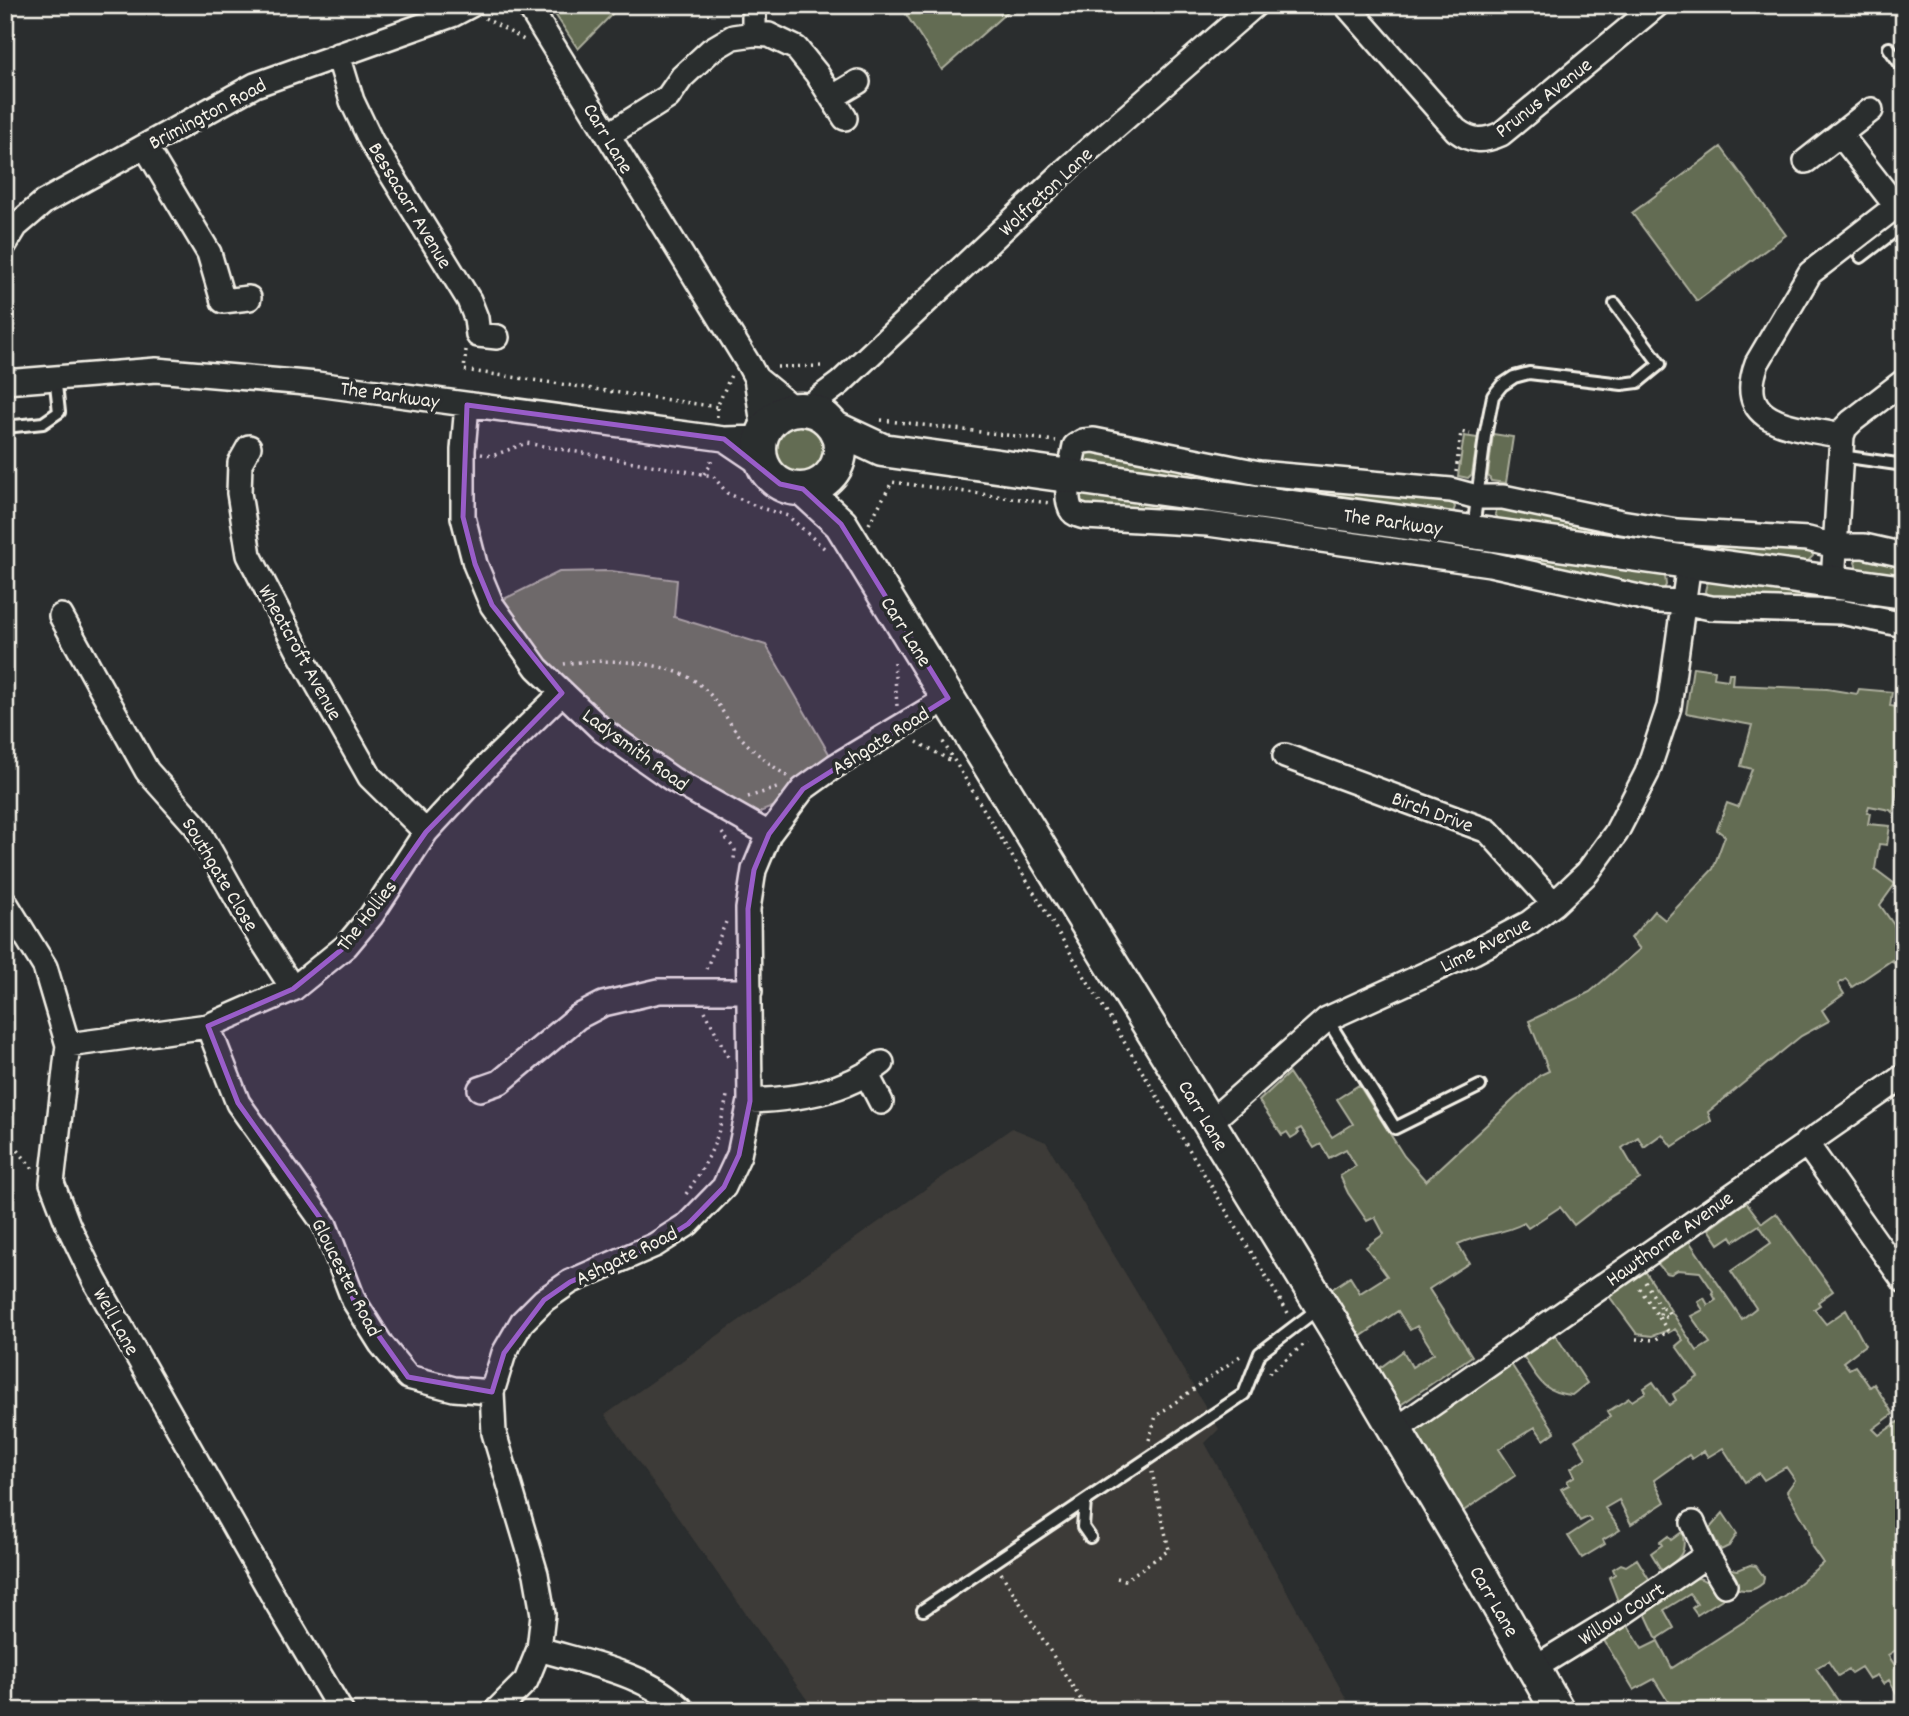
<svg xmlns="http://www.w3.org/2000/svg" width="1909" height="1716" viewBox="0 0 1909 1716" font-family="Dekko,sans-serif">
	<style>
		.built { fill: #3c3a37 }
		.green { fill: #646c52; stroke: #acae9d; stroke-width: 2 }
		.lines { fill: none; stroke-linecap: round; stroke-linejoin: round }
		.lane-casing { stroke: #f4f1e8; stroke-width: 16 }
		.street-casing { stroke: #f4f1e8; stroke-width: 28 }
		.secondary-casing { stroke: #f4f1e8; stroke-width: 37 }
		.path { stroke: #f4f1e8; stroke-width: 3.5; stroke-dasharray: 2 5; stroke-linecap: butt }
		.lane { stroke: #2a2d2e; stroke-width: 10 }
		.street { stroke: #2a2d2e; stroke-width: 23 }
		.secondary { stroke: #2a2d2e; stroke-width: 32 }
		.marked { fill: #995dc9; fill-opacity: 0.2; stroke: #995dc9; stroke-width: 5; stroke-linejoin: round }
		.labels { text-anchor: middle; stroke-width: 7; stroke-linejoin: round; paint-order: stroke }
		.street-label { font-size: 21px; fill: #f4f1e8; stroke: #2a2d2e }
	</style>
	<rect width="100%" height="100%" fill="#2a2d2e"/>
	<filter id="ink" filterUnits="userSpaceOnUse"><feTurbulence type="fractalNoise" baseFrequency=".0143" numOctaves="2"/><feDisplacementMap in="SourceGraphic" scale="14" xChannelSelector="R" yChannelSelector="G"/><feConvolveMatrix kernelMatrix="1 2 1 2 8 2 1 2 1" color-interpolation-filters="sRGB"/></filter>
	<g filter="url(#ink)">
		<path class="built" d="M1012,1128l34,14 173,287 -14,14 148,268h-538l-210,-296z"/>
		<path class="green" d="M549,5h72l-43,44z
			M900,5h115l-73,65z
			M1721,147l65,88 -89,66 -65,-88z
			M774 449a27 27 0 1 1 54 0a27 27 0 1 1-54 0Z
			M1493,434l20,3 -7,46 -15,-2 -3,-6z
			M1464,436l14,2 -6,36 -4,4 -10,-2z
			M1084,450l368,51 3,6 -2,6 -8,2 -360,-52 -5,-4z
			M1085,491l575,80 5,5 1,9 -3,6 -586,-84v-13z
			M1497,508l315,42 1,6 -8,8 -304,-41 -6,-9z
			M1858,557l46,5v16l-41,-6 -6,-3 -2,-7z
			M611,571l66,9 -3,37 92,28 65,112 -32,23 -24,26 -20,8c-57,-33 -116,-63 -166,-106 -36,-30 -62,-69 -89,-107l59,-29z
			M1715,579l189,25v14l-197,-20 -2,-7 2,-8z
			M1693,667l22,3 -1,8 14,2 1,-7h4l-1,12 95,4 30,5 2,-5 33,3 -2,14 14,2v43l-2,2 2,25h-5l-6,35 -3,-3 -21,-4 -2,6 3,1 -2,11 22,2 -3,19 -8,-1 -4,25 20,15 -15,21 23,33 -9,6 10,15v18l-12,-17 -40,27 -6,-8 -8,5 6,10 -22,16 7,11 -28,15 -93,76 3,9 -39,26 -10,-13 -18,13 -6,-10 -16,11 18,31 -31,19 -35,27 -14,-18 -32,21 -4,-5c-21,12 -43,10 -66,21l11,19 -40,26 43,67 -76,52 -23,-35 30,-22 9,16 22,-14 -17,-27 -7,4 -12,-19 -41,28 -31,-46 24,-16 10,16 27,-17 -21,-29 18,-13 -9,-17 -8,4 -19,-28 -8,-17 16,-10 -10,-17 -17,9 -8,-14 -7,4 -13,-20 -4,2 2,3 -8,5 -4,-6 -5,3 -23,-34 30,-28 43,64 21,-13 -16,-25 22,-14 45,71 22,25 114,-106 9,-4 -20,-50 61,-29 50,-43 -9,-11 23,-27 11,9 48,-51 12,-33 -8,-6 10,-27 11,4 14,-38 -11,-3 11,-41 -66,-12z
			M1746,1202l16,21 14,-10 57,78 -15,11 2,3 -6,4 12,15 20,-14 19,35 -22,17 6,7 6,-3 15,21 4,-3 19,30 -20,15 6,6 25,-17v227l-16,10 16,24v27l-15,-26 -6,4 -6,-9 -8,4 -8,-12 -10,6 -3,-3 -10,6 -10,-15 -12,7 29,43h-171l-20,-32 -20,11 -32,-53 24,-15 16,27 16,-8 14,27 113,-73 38,-32 -11,-16 -3,-17 -22,-39 8,-11 -9,-13 -22,13 -5,-7 -14,9 -22,-34 -15,9 -4,-6 -12,8 -3,-4 -35,25 11,22 -34,22 -12,-24 -14,8 15,22 -17,10 2,4 -23,14 -14,-22 23,-15 -3,-4 -8,4 -19,-32 8,-4 -2,-4 8,-5 -4,-8 15,-10 -11,-18 35,-23 -3,-5 22,-14 3,3 14,-9 -2,-4 9,-6 16,23 7,-5 -3,-6 25,-17 -22,-31 7,-6 -8,-11 -7,4 -2,-2 -14,5 -15,-2 -28,-38 36,-25 52,80 13,-8 -19,-27 12,-6 -5,-8 6,-4 4,7 8,-5 -4,-7 1,-2 -13,-19 -22,-2 -7,4 -5,-1 -8,-9 31,-23 53,78 14,-11 -25,-37 40,-28 -12,-18 -25,16 -3,-5 -12,8 -10,-15z
			M1554,1333l33,50 -15,12c-29,-2 -34,-16 -49,-39z
			M1511,1364l44,68 -11,8 -9,-13 -36,22 17,26 -57,39 -49,-80z
			M1723,1513l14,21 -8,12 -8,4 -12,-21z
			M1682,1532c6,20 -3,28 -20,39l-11,-18 11,-8 -2,-3 8,-6 3,4z
			M1637,1559l12,20 -31,22 -9,-23 6,-4 -2,-5 8,-5 5,2z
			M1750,1565l6,1 8,11 -1,6c-11,10 -19,8 -32,4l1,-18 6,1z
			M1696,1578c10,0 12,8 21,9l7,11 -27,17 -5,-7 5,-4 -7,-10 -26,16 10,18 -17,11 -13,-28z"/>
		<g class="lines">
			<g class="lane-casing">
				<path id="lane" d="M1889,48l15,21
					M1861,257l43,-33
					M5,427l38,-4 16,-11 -4,-36
					M1841,456l63,9
					M1473,530l12,-94 8,-40 9,-11 12,-8 15,-4 93,11 16,-2 22,-18 -45,-60
					M1327,1019l68,109 85,-42
					M1085,1501l-2,26 7,10
					M923,1610l321,-216 16,-41 59,-45"/>
			</g>
			<g class="street-casing">
				<path id="street" d="M528,5l220,358 8,15 8,53
					M754,5v29
					M1346,5l110,125c16,12 27,12 45,4l156,-129
					M338,55l14,46 19,40 98,159 7,18 2,17 19,2
					M833,97l25,-15
					M1840,134l56,72
					M608,135l60,-38 14,-20 29,-27 22,-13 21,-3 15,1 27,13 21,26 28,44
					M145,146l64,107 14,48 26,-3
					M1806,161l65,-51
					M5,244l11,-18 28,-24 211,-117 197,-70 19,-10
					M756,378l39,32
					M5,382l151,-12 161,14 407,55 38,-1
					M467,405l-4,45v67l12,47 17,41 45,63 65,62 70,49 97,55
					M805,409l35,-26 229,-216 186,-162
					M1842,436c-44,-10 -109,-8 -85,-73l53,-90 94,-73
					M724,439l40,27
					M249,447l-9,16 -1,30 10,62 50,97 71,125 56,55
					M1904,555l-40,-9h-29l-27,-7 -131,-8 -56,-9 -118,-25h-26l-26,-7 -192,-17 -165,-33 -11,1 -8,5c-3,14 -14,58 -1,67 0,1 10,4 11,4l123,7 282,40 167,37 26,1 28,6 130,4 63,13
					M1833,582l9,-146 3,-8 7,-7 52,-40
					M61,616l86,155 49,55 54,96 43,67
					M1285,756l203,75 66,73
					M5,902l40,65 23,78 -16,138 16,42 27,56 178,315 68,115
					M208,1026l30,77 87,122 29,76 27,43 27,33 46,12 38,3
					M68,1045l140,-19 85,-37 53,-43 25,-30 55,-84 63,-68 73,-71
					M867,1075l14,27
					M480,1089l20,-7 78,-65 25,-13 56,-13h91
					M750,1101c47,-2 94,-8 132,-38
					M1209,1123l118,-104 147,-67 55,-29 25,-19 33,-31 29,-40 31,-60 22,-66 20,-144
					M1806,1143l98,138
					M1394,1431l510,-355
					M1693,1523l14,32 18,30
					M539,1649c50,15 108,24 145,62
					M1534,1668l85,-52 88,-61
					M496,1711l30,-30 13,-32 4,-35 -7,-40 -42,-141 -2,-41 12,-39 18,-31 22,-22 26,-18 85,-37 33,-21 36,-37 15,-32 11,-54 -2,-192 6,-39 15,-36 34,-45 32,-23 113,-68"/>
			</g>
			<g class="secondary-casing">
				<path id="secondary" d="M760 449a40 40 0 1 1 80 0a40 40 0 1 1-80 0Z
					M835,428l47,22 1022,142
					M803,489l38,35 107,174 386,628 148,251 76,134"/>
			</g>
			<path class="path" d="M485,18l39,22
				M466,350l-2,20 253,37
				M777,367l48,-1
				M717,417v-10l14,-32
				M881,420l175,21
				M481,454l11,2 34,-13 187,33 14,17 31,14 30,9 36,32
				M1456,472l5,-40 9,2
				M704,474l6,-8 2,-9
				M869,524l23,-42 157,21
				M894,662l3,44
				M564,664c36,-6 106,-4 135,20 18,14 26,34 40,51 14,17 31,29 49,42
				M917,742l36,20
				M943,742l345,571
				M748,797l29,-9
				M722,833l13,17 -1,9
				M706,969l20,-47
				M705,1011l23,46
				M5,1134l28,35
				M686,1194c26,-38 32,-54 41,-98
				M1645,1282l16,26 -1,7 6,2 3,-3 -2,-5 -6,-1
				M1636,1339l19,1 13,-9 -29,-44
				M1269,1373l38,-31
				M1149,1440l7,-24 87,-62
				M1001,1573l87,138
				M1117,1578l8,2 44,-30 -17,-78"/>
			<use href="#lane" class="lane"/>
			<use href="#street" class="street"/>
			<use href="#secondary" class="secondary"/>
		</g>
	</g>
	<path class="marked" d="M467,405l257,34 56,45 23,5 38,35 107,174 -145,91 -34,45 -15,36 -6,39 2,192 -11,54 -15,32 -36,37 -33,21 -85,37 -26,18 -40,53 -12,39 -84,-15 -54,-76 -29,-76 -87,-122 -30,-77 85,-37 53,-43 80,-114 136,-139 -70,-88 -17,-41 -12,-47z"/>
	<g class="labels">
		<g class="street-label">
			<text transform="translate(1543 97) rotate(-38)" y="7">Prunus Avenue</text>
			<text transform="translate(207 113) rotate(-28)" y="7">Brimington Road</text>
			<text transform="translate(609 138) rotate(59)" y="7">Carr Lane</text>
			<text transform="translate(1045 191) rotate(-43)" y="7">Wolfreton Lane</text>
			<text transform="translate(411 205) rotate(59)" y="7">Bessacarr Avenue</text>
			<text transform="translate(390 394) rotate(8)" y="7">The Parkway</text>
			<text transform="translate(1393 521) rotate(8)" y="7">The Parkway</text>
			<text transform="translate(907 631) rotate(58)" y="7">Carr Lane</text>
			<text transform="translate(301 652) rotate(61)" y="7">Wheatcroft Avenue</text>
			<text transform="translate(880 740) rotate(-32)" y="7">Ashgate Road</text>
			<text transform="translate(636 749) rotate(36)" y="7">Ladysmith Road</text>
			<text transform="translate(1433 811) rotate(20)" y="7">Birch Drive</text>
			<text transform="translate(221 874) rotate(59)" y="7">Southgate Close</text>
			<text transform="translate(366 915) rotate(-52)" y="7">The Hollies</text>
			<text transform="translate(1485 944) rotate(-27)" y="7">Lime Avenue</text>
			<text transform="translate(1204 1115) rotate(59)" y="7">Carr Lane</text>
			<text transform="translate(1669 1238) rotate(-35)" y="7">Hawthorne Avenue</text>
			<text transform="translate(626 1255) rotate(-26)" y="7">Ashgate Road</text>
			<text transform="translate(347 1277) rotate(63)" y="7">Gloucester Road</text>
			<text transform="translate(117 1321) rotate(61)" y="7">Well Lane</text>
			<text transform="translate(1495 1601) rotate(60)" y="7">Carr Lane</text>
			<text transform="translate(1621 1613) rotate(-33)" y="7">Willow Court</text>
		</g>
	</g>
	<rect width="1909" height="1716" fill="none" stroke="#2a2d2e" stroke-width="28"/>
	<rect x="14" y="14" width="1881" height="1688" fill="none" stroke="#f4f1e8" stroke-width="2.5" filter="url(#ink)"/>
</svg>
